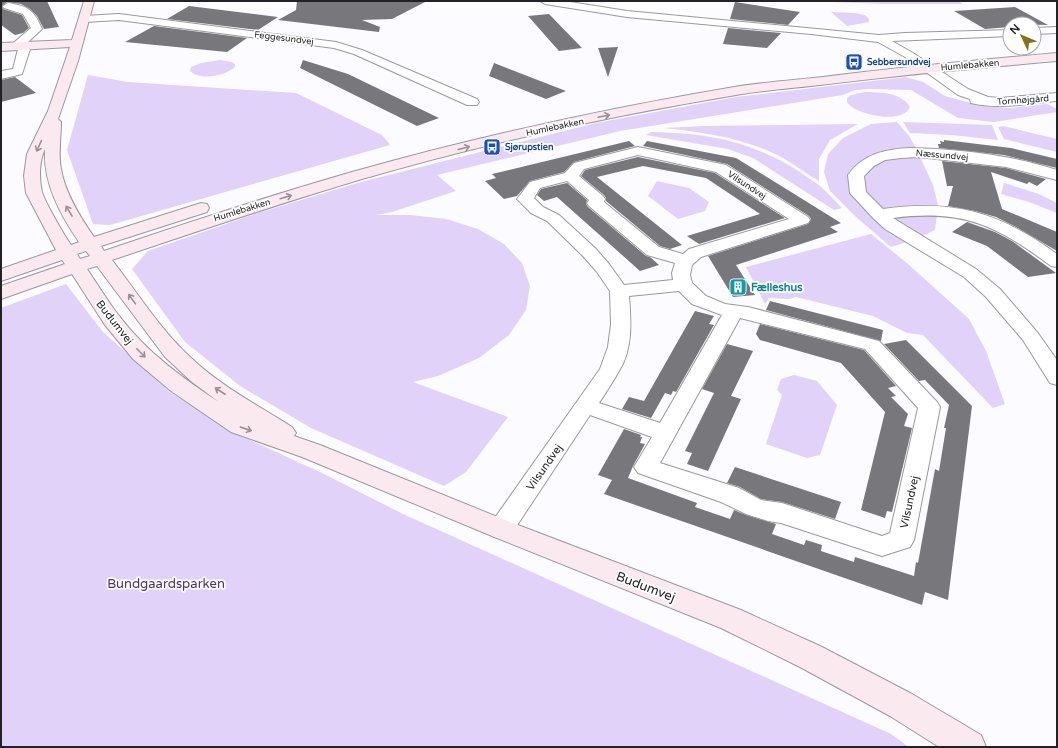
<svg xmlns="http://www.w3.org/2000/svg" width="1058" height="748" viewBox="0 0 1058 748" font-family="'Varela Round',sans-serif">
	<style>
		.green { fill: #e0d2f9 }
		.building { fill: #78777b }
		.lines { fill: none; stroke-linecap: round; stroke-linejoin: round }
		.street-casing { stroke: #9a989d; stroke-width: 2 }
		.secondary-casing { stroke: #9a989d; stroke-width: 2 }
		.street { fill: #fff; fill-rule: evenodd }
		.secondary { fill: #faeaf0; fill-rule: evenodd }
		.oneway { stroke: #999094 }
		.labels { text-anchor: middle; stroke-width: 3.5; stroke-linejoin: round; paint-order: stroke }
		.far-street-label { font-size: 9px; fill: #222123; stroke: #fff }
		.far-transit-label { font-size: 9px; font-weight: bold; fill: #164399; stroke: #fff; text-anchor: start }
		.culture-label { font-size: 11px; font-weight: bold; fill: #0d838f; stroke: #fff; text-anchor: start }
		.street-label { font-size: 11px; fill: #222123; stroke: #fff }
		.near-park-label { font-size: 13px; fill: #4d326f; stroke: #fff }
		.near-street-label { font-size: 13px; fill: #222123; stroke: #fff }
	</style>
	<rect width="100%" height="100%" fill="#fcfbff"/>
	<path class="green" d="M808,1h150l5,3h-79z
		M831,12l24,1 10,2 4,4v3l-22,4z
		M220,60l12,2 3,2v3c-10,9 -35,14 -45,4l1,-4 10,-4z
		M88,75l40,7 168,11 86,42 8,10 -280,80 -17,-1 -26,-74z
		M906,77l17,5 22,14 37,10 28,2 37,-4 10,5v3l-63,10 -36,-4 -47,-28 -43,-1 -13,1 -12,5 -223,36 -183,44 19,16 -64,21 -16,3h34l36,4 32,10 26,15 18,19 8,23 -4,24 -17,25 -30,23 -41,18 -25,6 95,35 -42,55 -22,14 -133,-58 -71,-42 -55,-44 -53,-73 16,-18 107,-37 106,-32 235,-59 140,-26z
		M865,92c15,0 37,1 45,15 -7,18 -55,8 -63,-5v-4l4,-3z
		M897,122l12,14 9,15 -39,3 -20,9 -7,13 3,16 55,49 -19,6 -35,-30 -26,-26 -6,-19 4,-18 15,-16 28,-14z
		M903,122l89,3 6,15 -46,-5 -42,-2z
		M858,124l-28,16 -11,19v22c-16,-9 -31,-22 -48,-29 -34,-15 -70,-20 -107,-24l40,-2z
		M1003,126l54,13v13l-53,-13 -6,-12z
		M651,132c56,1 101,9 149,40 6,5 14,9 20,14 8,7 15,15 22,22l-8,2 -81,-52 -25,-9 -82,-14z
		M919,155l14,30 6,24 -59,1 -19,-18v-18l24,-16z
		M657,181l32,7 20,14 -4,9 -27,8 -30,-23z
		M1004,183l35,11 18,9v10l-28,-11 -28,-8z
		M937,214l-2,16 -17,8 -26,-16 2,-5z
		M871,234l37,30 61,55 17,32 19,53 -12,4 -70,-73 -16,-2 -34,-17 -77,-19 -7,2 -20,-1 -4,6 -19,-37z
		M66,284l37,48 67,60 63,40 89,41 81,41 488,220 18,13h-908v-439z
		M794,375l23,6 20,24 -17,50 -13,3 -41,-14 16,-49 -5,-5 4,-11z"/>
	<path class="building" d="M1,1h46l12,26 -15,2 -7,-13 -7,-7 -9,-5 -14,-2 -5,4 1,3 19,6 7,13 -6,5 -8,2 -14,-10z
		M297,1h130l-35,18 -30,1 18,7 -1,5 -101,-12 18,-10z
		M735,2l65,10 -12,13 -58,-6z
		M189,6l89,11 -20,13 -91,-11z
		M1015,7l33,18 -38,-1v3l-25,2 -31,-18z
		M549,14l33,34 -23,3 -31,-35z
		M154,26l93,12 -20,14 -102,-10z
		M728,28l53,5 -14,15 -44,-4z
		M618,47l-10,30 -10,-29z
		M303,60l45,14 91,44 -22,8 -117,-58z
		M494,63l72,28 -20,8 -57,-23z
		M15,77l21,16 -35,9v-22z
		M944,140l67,8 46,11v9l-53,-13 -65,-7 -1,-4h3l-1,-3 4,1z
		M629,141l6,5 -61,16 -10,10 -34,9 -13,15 -13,3 -19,-18 11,-3 -4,-4z
		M647,141l89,17 105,65 -11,4 8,5 -102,33 19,30 -22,2 -25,-41 100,-32 3,-5 -2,-3 -82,-52 -84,-18z
		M638,157l77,16 70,45 -86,26 -12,-8 73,-22 -54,-36 -63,-12 -46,11 85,68 -12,4 -10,-3 -54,-45v-3l-2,-3 -23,-19 4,-6z
		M942,161l64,7 40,11 -9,7 -8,-4 -2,2 -36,-12 11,37 55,23v19l-41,-24 -20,-10 -21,-6 -27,-5 5,-20h-6z
		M567,183l20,17 -1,4 2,3 58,49 4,1 9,8 -19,6 -83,-74 -13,4 -7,-6 4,-6z
		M967,222l28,10 17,9 44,32 -28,4 -41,-31 -35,-14z
		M770,301l113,29 -2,11 -115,-31z
		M695,311l19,5 -5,8 5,1 -38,67 -3,-1 -2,4 -6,-2 -14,25 -29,-9 7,-12 15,4z
		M760,324l104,26 32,36 -8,2 8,8 -5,1 17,17 -4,12 8,2 -20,84 -5,-1 -2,7 -24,-8 24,-98 -44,-49 -81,-23 -4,-6z
		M906,340l66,66 -24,194 -23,-8 -3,13 -318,-111 8,-14 -14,-5 26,-46 17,6 -1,2h2l-2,6 5,1 -12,22 -5,12 69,25 -2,4 35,12 4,-9 12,5 30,9 -4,10 32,11 2,-5 16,5 -1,6 33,11 1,-5 59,19 2,-14 2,1 17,-94 4,2 7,-43h-2l5,-23 -24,-25 -6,1 -35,-37z
		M727,344l26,7 -22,45 10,3 -33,72 -21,-7 5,-11 -7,-2 29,-58 -12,-4z
		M735,467l106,35 -6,17 -53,-17 -21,-3 -21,-12 -13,-4z"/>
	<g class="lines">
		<g class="street-casing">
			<path id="street" d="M540,1h24l63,10 252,24 26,-2 105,-3v6l-118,5 21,12 55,36 20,8 12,1 57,-5v8c-28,2 -58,9 -86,2l-1,-4 -12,-4 -53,-38 -27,-15 -67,-8 -184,-17 -82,-13z
				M8,3c20,3 26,7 34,26l-15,14 4,3 -9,28 -21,5v-8l12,-2 5,-20 -6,-1 -2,-2 21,-18 -8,-14 -19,-6 -1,-2z
				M119,14l217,28 26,8 115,49 2,3 -2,3h-10l-113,-51 -20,-6 -215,-28 -35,2 -5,-3 5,-3z
				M1057,27v6l-23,1v-6z
				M638,147l88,18 82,52 2,3 -2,3 -107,34 -9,8 -2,10 2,8 14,13 19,8 23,3 131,34 58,61 3,5 -26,133 -4,7 -28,9 -101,-33 -13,-2 -22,-7 -25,-12 -83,-29 -4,-6 18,-30 -62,-22 -80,121 -9,3 -9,-3 -4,-7 4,-7 108,-153 8,-22 3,-23 -1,-33 -13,-19 -14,-16 -36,-35 -16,-8 -14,-14 13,-17 35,-9 9,-10zM638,155l78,17 73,47 -100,30 -6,5 -24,-7 -55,-45 1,-3 -2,-3 -24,-20 5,-7zM567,181l22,19 -2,3 2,3 58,49 28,8 -3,10 1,7 -49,5 -15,-21 -14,-16 -36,-33 -16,-8 -9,-9 6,-10zM679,291l13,13 30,11 -62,108 -61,-20c7,-11 14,-21 20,-32 14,-22 12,-50 10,-75zM740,318l125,31 53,59 -28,125 -8,3 -100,-33 -21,-3 -22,-12 -79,-25z
				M910,148c48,1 102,7 147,22v10l-51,-13 -87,-10 -18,1 -16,2 -11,6 -10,10 2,16 17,17c71,-10 116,3 174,45v13l-6,-1c-55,-41 -88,-57 -158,-48l83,51 24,20 37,43 20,28v25l-7,-2 -27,-43 -37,-43 -22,-20 -79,-48 -12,-11 -23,-25 -2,-18c15,-21 38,-26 62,-27z"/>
		</g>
		<g class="secondary-casing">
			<path id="secondary" d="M84,1h10l-16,60 -20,58 3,3c0,15 -3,32 0,47 4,24 19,48 33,68l107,-34 6,1 2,4 -2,4 -106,34 3,5c82,-28 165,-55 248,-79 127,-36 257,-64 388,-86 27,-4 55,-6 83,-9 78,-10 156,-17 234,-24v8c-79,7 -158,14 -237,24 -26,3 -52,5 -78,9 -128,21 -256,49 -380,85 -84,25 -167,53 -250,81 25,32 47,68 77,96 30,29 68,49 103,71l4,6 -2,3 26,9 190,77 231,88 81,37 90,47 69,41 5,12h-47l-49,-31 -90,-49 -79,-39 -229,-92 -190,-79 -71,-25 -60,-41 -38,-32 -28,-34 -33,-51 -71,25v-13l64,-22 -3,-4 -61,21v-12l55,-19 -30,-57 -2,-17 3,-22 21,-43 22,-64 -69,4v-8l71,-3zM45,149c-2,34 15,65 34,93l-8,3c-7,-10 -26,-43 -29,-53 -3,-13 -3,-31 3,-43zM86,251l4,5 -10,3 -3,-5zM97,266l68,91 27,25 27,20c-37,-24 -72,-50 -99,-85 -12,-15 -22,-32 -33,-48z"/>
		</g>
		<use href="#street" class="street"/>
		<use href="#secondary" class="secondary"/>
	</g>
	<defs><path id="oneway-shaft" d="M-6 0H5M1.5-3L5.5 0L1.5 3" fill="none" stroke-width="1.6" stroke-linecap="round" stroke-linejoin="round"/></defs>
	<g class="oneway">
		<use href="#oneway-shaft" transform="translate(604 116) rotate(-12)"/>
		<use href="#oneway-shaft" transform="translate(39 146) rotate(114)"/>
		<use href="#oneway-shaft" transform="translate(464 148) rotate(-14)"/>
		<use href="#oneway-shaft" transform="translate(286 197) rotate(-17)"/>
		<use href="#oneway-shaft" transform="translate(69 211) rotate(-121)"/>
		<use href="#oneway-shaft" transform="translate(132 299) rotate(-126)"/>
		<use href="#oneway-shaft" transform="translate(141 353) rotate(45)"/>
		<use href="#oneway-shaft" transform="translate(220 391) rotate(-147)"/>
		<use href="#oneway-shaft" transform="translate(246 429) rotate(19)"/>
	</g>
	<defs>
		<g id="bus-square" transform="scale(0.9)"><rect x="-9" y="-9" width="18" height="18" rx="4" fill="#1a4fb4" stroke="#fff"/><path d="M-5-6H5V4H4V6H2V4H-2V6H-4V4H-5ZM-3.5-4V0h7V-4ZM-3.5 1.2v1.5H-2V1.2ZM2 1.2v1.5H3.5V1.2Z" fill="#fff"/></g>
		<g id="building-square" transform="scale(0.9)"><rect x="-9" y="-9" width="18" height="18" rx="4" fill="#0f9aa8" stroke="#fff"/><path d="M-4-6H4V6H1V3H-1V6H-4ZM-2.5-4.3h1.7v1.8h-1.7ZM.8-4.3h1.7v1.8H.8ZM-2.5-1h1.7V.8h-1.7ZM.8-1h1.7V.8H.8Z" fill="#fff"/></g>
	</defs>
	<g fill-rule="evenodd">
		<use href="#bus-square" x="854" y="62"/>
		<use href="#bus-square" x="492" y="147"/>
		<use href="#building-square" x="738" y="287"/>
	</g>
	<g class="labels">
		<g class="far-street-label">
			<text transform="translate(284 38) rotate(7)" y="3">Feggesundvej</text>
			<text transform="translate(970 65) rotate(-5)" y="3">Humlebakken</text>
			<text transform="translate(1023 100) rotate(-4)" y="3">Tornhøjgård</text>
			<text transform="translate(555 127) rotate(-12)" y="3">Humlebakken</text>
			<text transform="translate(942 155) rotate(5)" y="3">Næssundvej</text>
			<text transform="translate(747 185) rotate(33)" y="3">Vilsundvej</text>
			<text transform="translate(242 210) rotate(-17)" y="3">Humlebakken</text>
		</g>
		<g class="far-transit-label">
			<text x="867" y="65">Sebbersundvej</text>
			<text x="505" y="150">Sjørupstien</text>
		</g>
		<g class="culture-label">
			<text x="751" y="291">Fælleshus</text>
		</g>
		<g class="street-label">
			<text transform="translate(115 322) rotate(52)" y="4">Budumvej</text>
			<text transform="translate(544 467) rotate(-55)" y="4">Vilsundvej</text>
			<text transform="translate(909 502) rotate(-78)" y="4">Vilsundvej</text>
		</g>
		<g class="near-park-label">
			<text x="166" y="588">Bundgaardsparken</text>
		</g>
		<g class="near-street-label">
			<text transform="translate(646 586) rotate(21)" y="5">Budumvej</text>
		</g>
	</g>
	<rect width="1058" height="748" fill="none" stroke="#222123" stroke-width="4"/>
	<g transform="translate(1022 36) rotate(314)"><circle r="19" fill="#ffffff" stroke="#a7a6a7"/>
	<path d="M0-3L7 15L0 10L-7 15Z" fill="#8a7214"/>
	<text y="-6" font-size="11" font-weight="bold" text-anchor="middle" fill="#222123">N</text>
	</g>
</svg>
